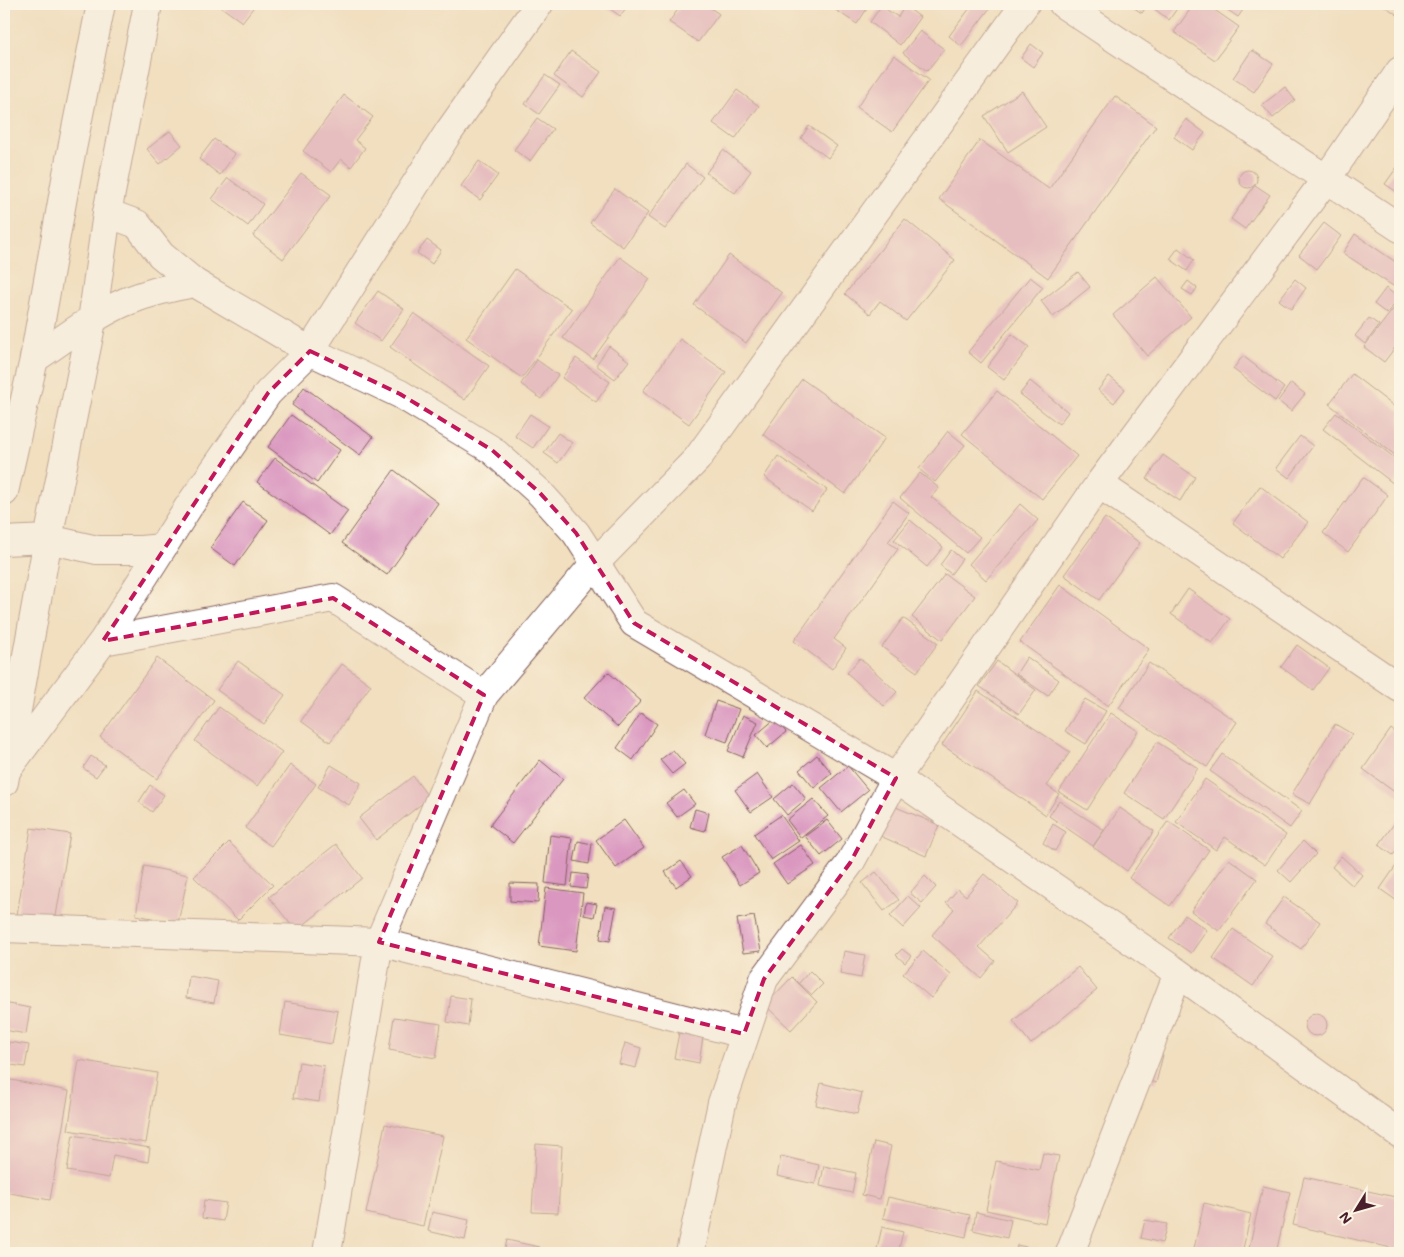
<svg xmlns="http://www.w3.org/2000/svg" width="1404" height="1257" viewBox="0 0 1404 1257" font-family="Mali,sans-serif">
	<style>
		.building { fill: #da97c0 }
		.lines { fill: none; stroke-linecap: round; stroke-linejoin: round }
		.street-casing { stroke: #84625f; stroke-width: 30 }
		.primary-casing { stroke: #84625f; stroke-width: 30 }
		.street { stroke: #fff; stroke-width: 28 }
		.primary { stroke: #fff; stroke-width: 28 }
		.marked { fill: none; stroke: #c2185b; stroke-width: 4; stroke-dasharray: 10 6; stroke-linejoin: round }
	</style>
	<rect width="100%" height="100%" fill="#fcf5e5"/>
	<filter id="ink" filterUnits="userSpaceOnUse"><feTurbulence type="fractalNoise" baseFrequency=".02" numOctaves="2"/><feDisplacementMap in="SourceGraphic" scale="10" xChannelSelector="R" yChannelSelector="G"/><feConvolveMatrix kernelMatrix="1 2 1 2 8 2 1 2 1" color-interpolation-filters="sRGB"/></filter>
	<filter id="wash" filterUnits="userSpaceOnUse"><feTurbulence type="fractalNoise" baseFrequency=".0096" numOctaves="4" result="noise"/><feDisplacementMap in="SourceGraphic" scale="20" xChannelSelector="R" yChannelSelector="G"/><feGaussianBlur stdDeviation="1.12" result="paint"/><feColorMatrix in="noise" values="0 0 0 0 0 0 0 0 0 0 0 0 0 0 0 0 0 1.4 0 .05"/><feComposite in="paint" operator="in"/></filter>
	<g filter="url(#wash)">
		<rect width="100%" height="100%" fill="#f1dfbf"/>
		<g id="blocks">
			<path class="building" d="M217,4h39l-14,18z
				M603,4h26l-9,12z
				M682,4h23l14,10 -21,28 -29,-20z
				M833,4h37l-13,20 -26,-17z
				M973,4h20l-32,42 -12,-10z
				M1128,4h52l-11,16 -21,-16 -6,9z
				M1194,4h12l33,23 -24,33 -41,-28z
				M1219,4h28l-9,13z
				M1382,4h18v11l-1,1z
				M881,6l17,11 7,-11 15,11 -20,28 -30,-23z
				M920,31l24,18 -17,22 -24,-18z
				M1031,44l12,9 -10,14 -12,-9z
				M1252,50l21,14 -19,28 -21,-14z
				M571,51l30,21 -18,25 -29,-21z
				M894,55l35,25 -37,52 -35,-25z
				M545,75l15,10 -21,29 -14,-10z
				M1285,87l10,13 -22,18 -11,-13z
				M737,90l22,16 -24,33 -22,-16z
				M1022,91l24,36 -38,25 -24,-36z
				M344,95l29,22 -18,23 10,8 -14,19 -10,-8 -10,13 -28,-21z
				M1115,96l41,30 -108,152 -109,-79 41,-59 69,49z
				M537,118l16,11 -23,32 -16,-11z
				M1186,119l19,14 -13,17 -18,-13z
				M809,126l28,20 -9,12 -27,-20z
				M170,131l12,14 -22,19 -13,-15z
				M214,139l21,15 -15,21 -21,-16z
				M723,150l28,21 -16,22 -29,-20z
				M479,161l19,14 -18,25 -19,-14z
				M1400,163v31l-15,-10z
				M686,164l17,13 -38,52 -17,-12z
				M1239 179a9 9 0 1 1 18 0a9 9 0 1 1-18 0Z
				M301,173l30,22 -48,64 -30,-23z
				M228,178l35,26 -15,22 -36,-27z
				M1255,185l15,10 -25,34 -14,-10z
				M615,189l33,24 -25,34 -33,-24z
				M905,219l50,41 -49,61 -26,-20 -10,13 -25,-20z
				M1324,223l17,13 -24,33 -18,-14z
				M1355,234l45,31v10l-7,11 -50,-33z
				M427,240l14,10 -9,14 -15,-11z
				M1178,248l16,12 -7,11 -17,-12z
				M729,255l53,38 -36,50 -52,-38z
				M620,257l30,22 -57,80 -30,-21z
				M515,269l57,40 -50,69 -56,-40z
				M1078,272l12,15 -37,30 -12,-16z
				M1030,277l13,10 -62,76 -13,-11z
				M1157,277l34,40 -44,39 -34,-41z
				M1295,279l11,9 -15,21 -12,-9z
				M1188,281l9,7 -5,7 -10,-6z
				M1386,288l13,10 -12,16 -13,-10z
				M378,291l26,18 -23,32 -26,-18z
				M1400,300v41l-16,21 -20,-15z
				M414,313l75,53 -24,34 -75,-53z
				M1369,318l10,7 -14,19 -10,-8z
				M1012,334l17,13 -25,33 -17,-13z
				M680,339l46,33 -37,52 -46,-33z
				M609,346l20,15 -14,18 -19,-14z
				M1243,356l41,32 -9,13 -42,-32z
				M576,358l34,24 -14,20 -34,-24z
				M537,360l21,15 -17,24 -20,-15z
				M1352,374l48,37v48l-71,-55z
				M1109,376l16,13 -11,14 -16,-13z
				M802,379l83,59 -40,56 -82,-60z
				M1030,381l38,31 -9,12 -39,-30z
				M1291,383l14,11 -14,17 -13,-10z
				M304,387l69,50 -13,18 -68,-50z
				M997,391l80,65 -35,43 -80,-65z
				M1336,413l64,49v14l-6,8 -71,-55z
				M530,414l18,12 -15,22 -18,-12z
				M291,415l49,35 -23,33 -49,-36z
				M948,431l17,14 -30,37 -16,-13z
				M558,433l14,10 -14,20 -14,-10z
				M1300,436l13,10 -24,32 -13,-10z
				M1163,455l32,22 -15,24 -33,-22z
				M778,456l49,34 -15,21 -48,-34z
				M275,458l73,53 -18,24 -73,-53z
				M394,470l44,33 -51,72 -45,-32z
				M920,473l19,15 -8,9 49,40 -14,16 -66,-55z
				M1363,477l25,18 -40,57 -25,-19z
				M1260,486l48,36 -28,37 -47,-36z
				M893,501l16,12 -21,29 10,7 -64,90 12,9 -14,21 -38,-28z
				M243,502l25,18 -33,46 -25,-18z
				M1020,504l18,16 -52,60 -17,-16z
				M1105,518l35,25 -41,57 -35,-25z
				M910,520l33,27 -16,20 -33,-27z
				M951,550l11,9 -11,15 -11,-9z
				M945,574l30,22 -33,44 -30,-23z
				M1060,585l89,64 -41,57 -88,-64z
				M1188,589l42,30 -18,24 -41,-29z
				M903,618l35,25 -21,29 -35,-25z
				M1297,645l32,23 -16,22 -32,-23z
				M1027,657l32,23 -11,16 -32,-22z
				M157,658l57,42 -57,79 -57,-42z
				M860,658l37,34 -13,14 -37,-33z
				M238,661l47,34 -21,29 -47,-34z
				M997,661l39,29 -17,24 -40,-28z
				M1149,663l88,59 -30,45 -88,-59z
				M342,664l29,21 -41,57 -29,-21z
				M608,672l33,29 -23,26 -34,-29z
				M978,691l92,61 -23,34 12,8 -13,21 -104,-70z
				M1085,699l21,12 -20,33 -21,-13z
				M716,701l23,8 -12,33 -22,-8z
				M219,707l63,45 -25,34 -62,-45z
				M641,713l16,11 -24,36 -16,-12z
				M1111,713l27,18 -51,79 -28,-18z
				M743,715l15,7 -15,35 -15,-6z
				M775,719l11,13 -19,16 -11,-13z
				M1335,724l17,10 -42,70 -18,-10z
				M1391,729l9,7v60l-37,-27z
				M1157,742l41,26 -34,51 -40,-26z
				M673,750l12,14 -13,10 -12,-14z
				M1222,754l80,57 -12,17 -80,-57z
				M817,755l15,18 -18,15 -15,-18z
				M91,756l14,9 -9,12 -13,-9z
				M540,760l23,19 -50,64 -23,-18z
				M290,765l26,19 -45,62 -26,-18z
				M331,765l30,18 -12,22 -31,-18z
				M848,766l20,24 -27,22 -20,-24z
				M757,774l16,23 -22,15 -16,-22z
				M413,776l16,22 -53,42 -17,-22z
				M1205,779l81,56 -21,30 -40,-28 -9,13 -40,-28z
				M793,783l13,16 -19,16 -13,-16z
				M150,785l14,10 -12,17 -13,-10z
				M684,790l11,14 -18,13 -11,-14z
				M813,799l15,17 -27,22 -14,-18z
				M1059,801l45,29 -11,16 -44,-30z
				M891,805l48,20 -13,31 -48,-21z
				M1120,808l34,23 -27,40 -34,-24z
				M695,809l14,4 -4,18 -15,-4z
				M781,815l18,26 -28,19 -17,-26z
				M1398,818l2,1v27l-7,9 -14,-10z
				M624,820l20,28 -28,20 -20,-28z
				M827,820l15,19 -21,17 -16,-20z
				M1168,821l41,29 -39,56 -41,-28z
				M1053,824l13,8 -11,19 -12,-8z
				M31,828l39,6 -15,88 -38,-7z
				M550,835l22,3 -5,48 -22,-3z
				M578,841l14,3 -3,20 -15,-3z
				M1303,841l13,13 -25,28 -13,-12z
				M229,842l44,43 -35,35 -44,-43z
				M336,844l26,34 -66,53 -27,-34z
				M742,845l17,28 -19,12 -18,-28z
				M801,845l14,20 -28,19 -14,-20z
				M1341,856l21,19 -9,11 -21,-19z
				M1229,859l28,20 -38,52 -28,-20z
				M1400,860v43l-20,-14z
				M681,861l11,15 -16,11 -11,-15z
				M144,866l44,9 -10,48 -42,-8z
				M876,872l23,28 -15,11 -22,-28z
				M573,873l15,2 -2,14 -15,-2z
				M984,874l34,29 -39,44 16,14 -14,17 -49,-43 22,-26 -8,-6 12,-14 8,7z
				M925,876l11,11 -14,16 -12,-10z
				M510,883l29,1 -1,19 -28,-2z
				M546,888l37,5 -7,58 -37,-5z
				M908,896l13,12 -18,20 -13,-12z
				M1284,897l36,25 -19,27 -36,-25z
				M586,902l11,2 -3,13 -10,-2z
				M605,906l11,2 -6,33 -10,-2z
				M1185,915l22,15 -16,23 -22,-15z
				M754,916l7,35 -18,2 -6,-34z
				M1233,929l40,28 -20,29 -40,-28z
				M902,949l9,7 -6,7 -9,-8z
				M844,951l21,4 -4,23 -21,-4z
				M923,951l28,24 -20,23 -28,-24z
				M1078,967l19,23 -66,54 -18,-23z
				M810,971l13,13 -11,11 -13,-12z
				M189,976l29,5 -4,22 -28,-5z
				M792,977l25,25 -26,28 -26,-25z
				M451,996l20,3 -3,27 -21,-4z
				M285,1002l53,9 -6,33 -52,-9z
				M4,1003l26,5 -4,26 -22,-4z
				M1305 1025a11 11 0 1 1 22 0a11 11 0 1 1-22 0Z
				M394,1017l47,7 -5,34 -47,-8z
				M679,1033l24,4 -4,26 -25,-5z
				M9,1042l20,3 -4,22 -20,-3z
				M625,1043l16,5 -5,20 -17,-4z
				M1153,1052l10,3 -7,28 -10,-3z
				M79,1060l78,13 -11,70 -78,-13z
				M299,1062l25,4 -5,36 -26,-4z
				M6,1079l63,12 -19,109 -46,-8v-102z
				M821,1083l41,10 -5,21 -41,-9z
				M385,1124l58,12 -20,90 -57,-13z
				M73,1135l77,13 -2,14 -35,-7 -4,23 -42,-7z
				M874,1142l17,4 -11,53 -18,-4z
				M536,1144l26,2 -4,67 -26,-1z
				M1043,1153l16,3 -14,67 -59,-13 10,-49 43,9z
				M781,1156l38,9 -4,19 -38,-8z
				M824,1166l32,7 -4,20 -32,-7z
				M1304,1177l96,21v52l-107,-25z
				M1263,1186l27,6 -14,61h-28z
				M888,1197l82,18 -4,22 -83,-19z
				M204,1200l22,3 -3,18 -21,-3z
				M1204,1203l47,11 -9,39h-49z
				M432,1212l37,8 -4,20 -37,-9z
				M976,1212l35,8 -4,18 -34,-8z
				M1145,1220l22,4 -5,19 -21,-5z
				M882,1227l21,5 -5,21h-22z
				M507,1240l32,7 -1,6h-34z
				M1017,1245l18,4 -1,4h-18z"/>
		</g>
	</g>
	<g filter="url(#ink)">
		<use href="#blocks" fill-opacity="0" stroke="#84625f" stroke-width="1"/>
		<g class="lines">
			<g class="street-casing">
				<path id="street" d="M1063,4l337,224
					M107,213l30,11 24,31 34,28 115,68 90,43 92,56 48,43 36,40 58,90 262,155 282,195 222,161
					M34,359c29,-19 59,-43 91,-57 22,-9 46,-15 70,-19
					M1099,484l301,204
					M4,541l44,-2 49,11h44l21,-2
					M103,641l230,-43 151,97
					M5,772l98,-131 86,-135 79,-113 42,-42 138,-218 91,-129
					M4,928l375,14 365,92
					M327,1253l52,-311 105,-247 111,-132 102,-104 328,-455
					M690,1253l32,-150 42,-124 86,-116 46,-85 203,-294 228,-306 73,-107
					M1070,1253l108,-280"/>
			</g>
			<g class="primary-casing">
				<path id="primary" d="M4,492l30,-133 33,-185 34,-170
					M4,782l44,-243 44,-218 15,-108 41,-209"/>
			</g>
			<use href="#street" class="street"/>
			<use href="#primary" class="primary"/>
		</g>
	</g>
	<path d="M0 0H1404V1257H0ZM310,351l90,43 92,56 48,43 36,40 58,90 262,155 -46,85 -86,116 -20,55 -365,-92 105,-247 -151,-97 -230,43 165,-248z" fill="#f1dfbf" fill-opacity=".55" fill-rule="evenodd"/>
	<path class="marked" d="M310,351l90,43 92,56 48,43 36,40 58,90 262,155 -46,85 -86,116 -20,55 -365,-92 105,-247 -151,-97 -230,43 165,-248z"/>
	<rect width="1404" height="1257" fill="none" stroke="#fcf5e5" stroke-width="20"/>
	<g transform="translate(1356 1210) rotate(233)" stroke="#fcf5e5" stroke-width="4" paint-order="stroke">
	<path d="M0-4L9 19L0 12L-9 19Z" fill="#4a1f2b"/>
	<text y="-8" font-size="14" font-weight="bold" text-anchor="middle" fill="#4a1f2b">N</text>
	</g>
</svg>
